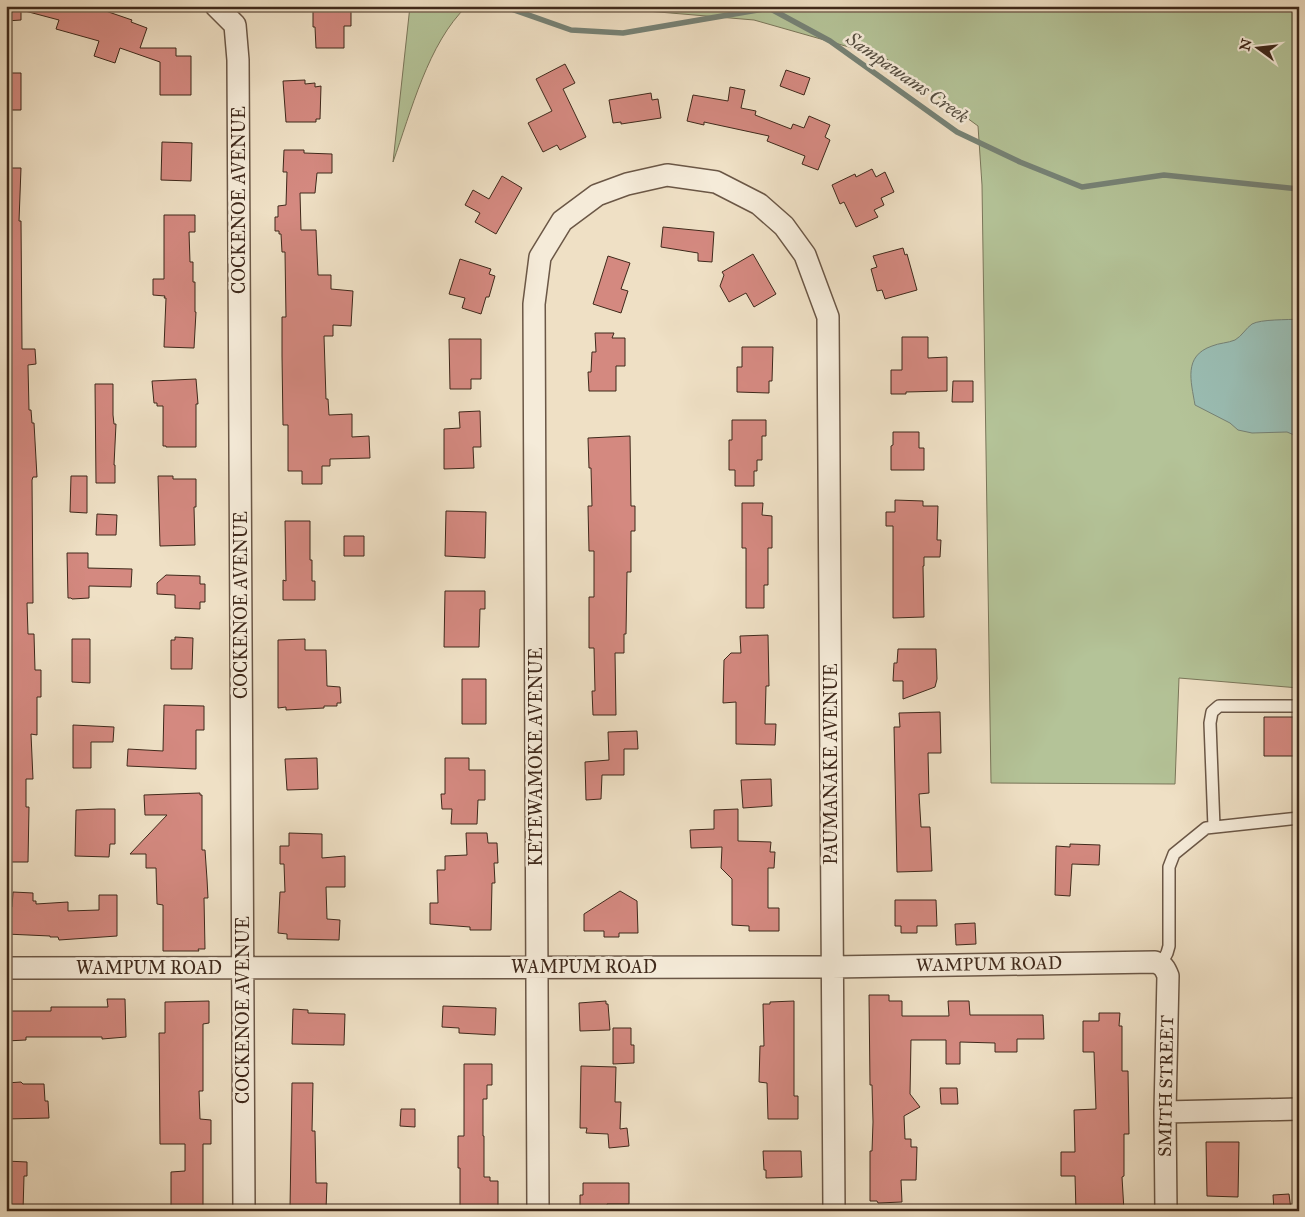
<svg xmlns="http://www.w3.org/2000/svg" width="1305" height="1217" viewBox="0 0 1305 1217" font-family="'IM FELL Great Primer',serif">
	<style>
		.green { fill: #b4c398; stroke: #7a765a }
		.water { fill: #9abdb3; stroke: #768276 }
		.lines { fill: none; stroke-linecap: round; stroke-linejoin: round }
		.stream { stroke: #768276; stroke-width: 5.5 }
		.building { fill: #d48980; stroke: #3f291b }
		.service-casing { stroke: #6b5746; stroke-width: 14 }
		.minor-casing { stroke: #6b5746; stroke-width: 24 }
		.service { stroke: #f5ebd9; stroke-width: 11 }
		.minor { stroke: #f5ebd9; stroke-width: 21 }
		.labels { text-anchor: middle; stroke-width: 5; stroke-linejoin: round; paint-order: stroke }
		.street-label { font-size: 18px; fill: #3f291b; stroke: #f5ebd9 }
		.water-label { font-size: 19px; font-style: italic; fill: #564e41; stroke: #f5ebd9 }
	</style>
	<rect width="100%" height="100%" fill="#efe0c5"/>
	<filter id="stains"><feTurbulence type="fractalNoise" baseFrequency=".004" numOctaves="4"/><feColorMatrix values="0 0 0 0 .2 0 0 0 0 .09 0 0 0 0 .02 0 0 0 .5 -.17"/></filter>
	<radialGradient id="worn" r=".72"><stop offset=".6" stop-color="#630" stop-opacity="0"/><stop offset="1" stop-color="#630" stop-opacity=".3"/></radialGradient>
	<path class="green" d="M410,6h57c-39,37 -56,106 -74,156z
		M587,6h712v682l-120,-10 -4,106 -184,-1 -9,-598 -4,-59 -94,-69 -130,-37z"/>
	<path class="water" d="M1299,319v118l-12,-5 -35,1 -14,-3 -8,-7 -35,-18c-4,-24 -12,-49 17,-59 7,-3 16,-3 23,-6 7,-4 11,-12 17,-16 9,-5 36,-4 47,-5z"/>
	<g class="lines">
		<path class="stream" d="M503,6l68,24 52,3 146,-25 61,33 127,91 63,30 62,25 82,-12 135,14"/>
	</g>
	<path class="building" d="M6,6h15v14l-15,1z
		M25,6h66l41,14 -1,2 16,6 -7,20h36v8h15v39h-31v-33l-40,-14 -5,15 -21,-7 5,-15 -43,-12 3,-9 -34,-9z
		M313,7h20v3h18v16h-7v22h-28l-1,-21h-2z
		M565,64l10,19 -12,6 23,48 -26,13 -3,-5 -14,7 -15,-29 24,-12 -16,-32z
		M786,70l24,8 -6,17 -24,-9z
		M6,73h15v37h-15z
		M305,80v4l10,-1v4l6,-1 -1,33h-4v3h-30l-3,-41z
		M730,87l15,3 -4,18 15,3 -1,4 36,14 2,-5 11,4 5,-12 21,9 -5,12 5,3 -12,30 -16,-6 3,-8 -38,-15 2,-5 -65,-14v3l-17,-4 6,-26 35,6z
		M651,93l1,7 6,-1 3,19 -40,6v-2l-8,1 -4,-23z
		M162,142l30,1 -1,38 -30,-1z
		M284,150h20v3l28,1v19h-15l-2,20h-15l1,37h15l2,45h13v14l22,2 -2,35 -18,-1v11h-9l2,63h2l1,16 23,-1v23l17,-1 1,22 -40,1v7h-8v18h-20v-13h-14v-46h-5l-1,-69v-39h4l-1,-65h-3l-1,-18h-2v-3h-4v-14h3v-11l8,-1 1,-33h-4z
		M6,168h15l-2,53h2l1,128h13l1,15 -8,1 1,45h2l1,13h2l3,54h-4l-1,3 1,123h-6l1,31h6l1,36h6v27h-4v38l-6,-1 2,45h-7v28h3l-1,55h-22z
		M872,169l4,8 9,-5 9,20 -13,6 3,7 -10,5 4,7 -22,10 -12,-25 -4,2 -8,-19 23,-11 1,3z
		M502,176l20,12 -26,46 -21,-12 5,-9 -15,-8 8,-15 16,9z
		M164,215h31v17h-6l1,30h3v20h2v30h1l-2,36 -30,-1 2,-49h-2l1,-2 -12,-1v-16h11z
		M663,227l51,5 -2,30 -14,-1v-8l-37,-6z
		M903,248l2,7 2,-1 10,36 -32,9 -3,-9 -5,1 -6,-22 6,-2 -4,-11z
		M753,254l23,40 -22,13 -8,-14 -17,9 -9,-16 4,-11 -2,-3z
		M608,256l22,7 -9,26 7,2 -7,22 -28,-9z
		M460,259l31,10 -2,5 6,2 -6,21h-3l-5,17 -19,-6 3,-10 -16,-4z
		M595,333h19l-2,5h13v28h-9v25h-27l-1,-19h3l1,-20h4z
		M902,337h26v21l19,-1v34l-41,1v2h-15v-24h11z
		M449,339h32v40h-10v10h-21z
		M742,347h31l-1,34h-3v12l-32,-1v-25h5z
		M196,379l2,25h-2v43h-30v-1h-3v-40h-6v-3h-3l-2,-22z
		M953,381h20v21h-21z
		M95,384h18v31l1,9h2l-2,41h1v18h-19z
		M480,411l1,36h-8l1,21 -30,1v-40l16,-1 -1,-16z
		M732,420h34v16h-4v24h-5v11h-3v15h-19v-16h-6v-30h3z
		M893,432h26v16h5v22h-33v-24l2,-1z
		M630,436l1,70h4v25h-4v41h-4l-1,62h-2v19h-9l1,62h-23l-1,-24h3l-1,-43h-5v-51h5v-46h-5l-1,-45h4l-1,-38h-2l-1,-30z
		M71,476h16v37l-17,-1z
		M158,476h15v3h23v28h-2l1,38 -35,1z
		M895,500l28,1v5h15l-1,34h4l-1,17h-16v9h-1l1,51 -31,1v-92h-7v-14h9z
		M742,503h21l-1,12 10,1v32h-4v37h-4v23h-18v-60h-4z
		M446,511l40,1 -1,46 -40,-2z
		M97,514l20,1 -1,20h-20z
		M285,521h25v39h2v21h3v19h-32v-20l3,1z
		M344,536h20v20h-20z
		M67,553h21v15l44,1 -1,18 -42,-1v12l-17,1 -1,-1h-3z
		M166,575l34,1v8h5v18h-5v7l-25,-1v-13l-18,-1v-11z
		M445,591h40v18h-5l-1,38h-35z
		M768,635l1,51h-3l-1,38h11l-1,21 -39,-1v-42l-13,1 1,-43 7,-7h10l-1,-17z
		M175,637l18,1 -1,31h-21v-29h4z
		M72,639h18v44l-18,-1z
		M305,639v11h21l1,36 13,1 1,16h-4v3h-13v2l-38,2v-3l-8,1v-68z
		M898,649h38l1,30 -2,8 -32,12v-18h-10l1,-18h3z
		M462,679h24v45h-24z
		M164,705l40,1v24h-8v39l-69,-3 1,-17 35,2z
		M940,712l1,41h-13l1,40 -10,1 2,33h9l2,44 -35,1 -3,-145h6l-1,-14z
		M1264,717h35v39h-35z
		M73,725l41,2 -1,15h-22v26h-18z
		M637,731l1,18h-14v26h-22l-1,24 -15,1 -1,-38 24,-2 -1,-28z
		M317,758l1,31 -31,1 -2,-31z
		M445,758h24v12h16v30h-7l-1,24h-26l1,-15h-10l-1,-15h4z
		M771,779l1,27 -29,2 -2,-28z
		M200,793v2h2v55h3l2,29 1,19h-4l1,51h-7l1,2h-36v-46l-6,-1 -1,-36h-10v-14h-16l37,-39h-22l-1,-20z
		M99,809h16v35h-5l-1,13 -34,-1 1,-46z
		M738,809v32l33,1 -1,10h5l-1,16h-6v40h11v23h-30v-5l-17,-1v-46l-11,-11 1,-21 -31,1 -1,-18 24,-1v-19z
		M289,833l33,1v24l23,-2v31h-19l1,32 13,1 -1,20 -52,-1v-5l-9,-1 2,-41h5l-1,-28h-4v-18h9z
		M466,833h21l1,10h9l1,20h-4l1,20h-3l-1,47h-21v-3l-40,-3v-21h8l-1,-33h8v-14l22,-1z
		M1070,844l30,1 -1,20 -27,-1 -2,32 -15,-1 1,-49 14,1z
		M620,891l17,10 1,32h-19v4h-15v-6h-20v-17z
		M13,892l20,1v8h3v3l32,-2v9l31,-1v-15h18v41l-58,4 -1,-3h-8v-1l-44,-2v-27h6z
		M895,900h41l1,26h-20v7h-16v-7h-6z
		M975,923l1,21 -20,1 -1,-21z
		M869,995h20v6h13v15h47l-1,-15h21l1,14h73l1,24h-27v13h-22v-9l-35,-1v22h-14v-24h-35l-1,54 10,13 -16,9 1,23h6v8h6l-1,33h-15l1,22 -24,1 -1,-2h-7v-50h2l1,-29 -1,-37h-2z
		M107,999h18l1,38 -24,2v-2h-76v3l-20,1v-30h45v-4h57z
		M209,1001v22l-6,1v67h-4l1,28 11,1v24h-8v66h-32v-38l14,-1v-27h-25l-1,-111h6v-31z
		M606,1001v3h2l2,26 -30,1 -1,-28z
		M794,1001v95h4v23h-30l-1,-36 -8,-1 1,-36h4l-1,-42h7v-2z
		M443,1006l53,2 -1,27 -36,-2v-5l-17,-1z
		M293,1009l15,1v3l37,1 -1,31 -52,-1z
		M1099,1013h21l-1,13h3v45h6l1,63h-5v42l-2,1 2,34h-48l-1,-35h-14v-24h14l-1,-42 22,-1 -2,-57h-11v-31h16z
		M613,1028h18v17h3v18l-21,1z
		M464,1064h28v21h-5v14h-4v37h1v41h6v4h8v25h-2v5h-36v-43h-2v-32h6z
		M581,1066l35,1 -1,35h6l-1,27 7,-1 2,18 -20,2 -1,-14 -22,-1 1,-5h-7z
		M21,1082l2,2h21l1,17h3l1,17 -43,1v-36z
		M292,1083h21l-1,48h3l1,52h11l-1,26 -36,-1z
		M940,1088h17l1,16h-17z
		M401,1109h14v18l-15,-1z
		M1206,1142h33l-1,55 -31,-1z
		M763,1151h38l1,26 -36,1v-8h-2z
		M6,1161l21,1v14h-3l-1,35h-17z
		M583,1183h46v21h-22l1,7h-28v-16h3z
		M1289,1194l2,16 -17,1 -1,-16z"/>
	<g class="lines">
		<g class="service-casing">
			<path id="service" d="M1214,827l-4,-104 2,-11 7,-6h80
				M1161,964l6,-11 2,-7v-79l5,-13 32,-26 93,-10"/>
		</g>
		<g class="minor-casing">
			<path id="minor" d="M216,6l19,19 3,35 6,1151
				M6,968l826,-1 323,-5c8,3 10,6 13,14l-3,136 1,99
				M1165,1112l134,-3
				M538,1211l-4,-907 6,-47 22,-36 35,-26 30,-11 40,-9 49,7 43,22 25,22 21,29 23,62 6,894"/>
		</g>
		<use href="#service" class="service"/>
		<use href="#minor" class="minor"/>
	</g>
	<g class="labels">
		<g class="street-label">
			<text transform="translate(239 200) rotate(-90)" y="6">COCKENOE AVENUE</text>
			<text transform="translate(241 605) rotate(-90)" y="6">COCKENOE AVENUE</text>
			<text transform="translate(536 757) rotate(-90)" y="6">KETEWAMOKE AVENUE</text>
			<text transform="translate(831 764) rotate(-90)" y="6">PAUMANAKE AVENUE</text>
			<text transform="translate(989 964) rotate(-1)" y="6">WAMPUM ROAD</text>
			<text x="584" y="973">WAMPUM ROAD</text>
			<text x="149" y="974">WAMPUM ROAD</text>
			<text transform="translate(243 1010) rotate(-90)" y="6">COCKENOE AVENUE</text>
			<text transform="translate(1166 1086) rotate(-89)" y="6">SMITH STREET</text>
		</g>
		<g class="water-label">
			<text transform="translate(908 77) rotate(35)" y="7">Sampawams Creek</text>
		</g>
	</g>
	<rect width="1305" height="1217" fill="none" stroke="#efe0c5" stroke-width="25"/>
	<rect x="8" y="8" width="1290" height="1202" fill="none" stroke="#3f291b" stroke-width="2.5"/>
	<rect x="12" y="12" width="1280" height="1192" fill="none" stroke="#3f291b"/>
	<g transform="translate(1258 48) rotate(285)" stroke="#f5ebd9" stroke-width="4" paint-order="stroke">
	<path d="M0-4L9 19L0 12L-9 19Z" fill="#3f291b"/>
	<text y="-8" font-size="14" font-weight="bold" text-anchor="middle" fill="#3f291b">N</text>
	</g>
	<rect width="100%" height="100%" filter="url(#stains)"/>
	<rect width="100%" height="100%" fill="url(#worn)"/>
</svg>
